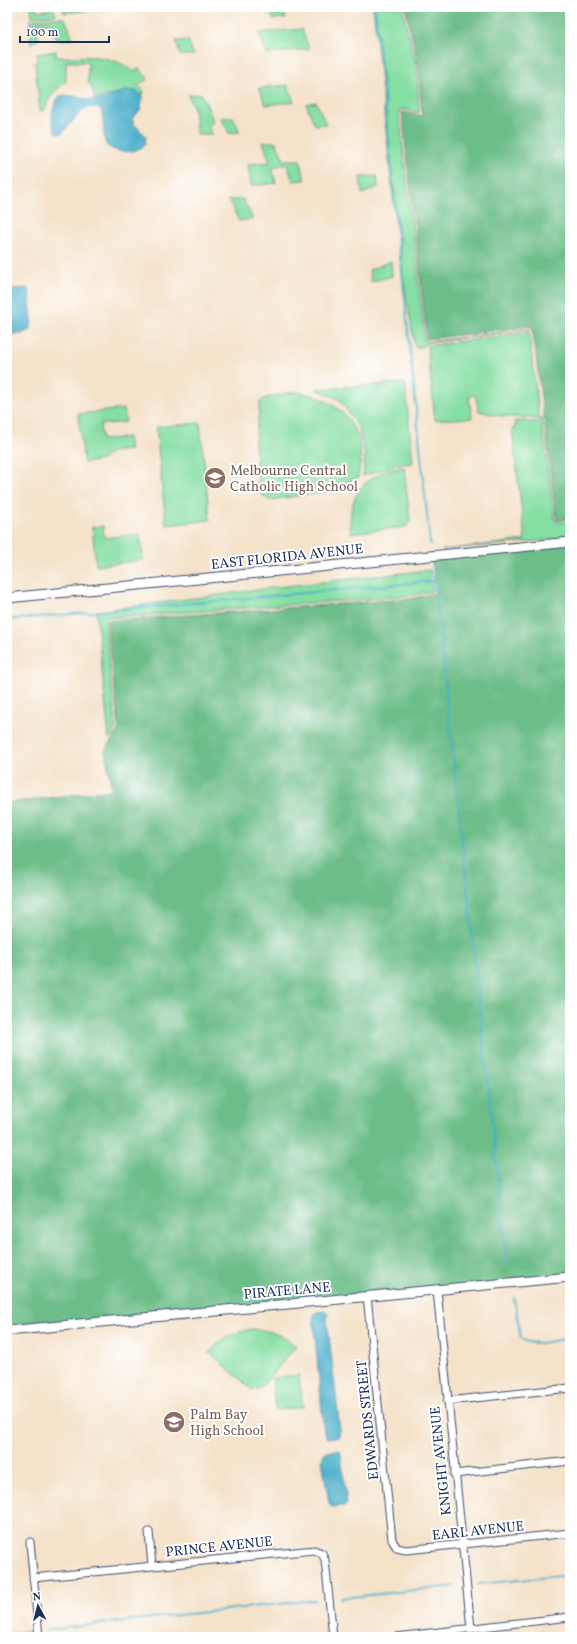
<svg xmlns="http://www.w3.org/2000/svg" width="577" height="1644" viewBox="0 0 577 1644" font-family="Vollkorn,serif">
	<style>
		.green { fill: #85dea2; stroke: #508680 }
		.forest { fill: #6cbd88; stroke: #447673 }
		.water { fill: #4aaec9; stroke: #326e94 }
		.lines { fill: none; stroke-linecap: round; stroke-linejoin: round }
		.stream { stroke: #4aaec9; stroke-width: 2 }
		.minor-casing { stroke: #3c4a6e; stroke-width: 9 }
		.tertiary-casing { stroke: #3c4a6e; stroke-width: 11 }
		.minor { stroke: #fff; stroke-width: 7 }
		.tertiary { stroke: #fff; stroke-width: 9 }
		.labels { text-anchor: middle; stroke-width: 4; stroke-linejoin: round; paint-order: stroke }
		.education-label { font-size: 14px; fill: #785e54; stroke: #fff; text-anchor: start }
		.street-label { font-size: 14px; fill: #1b2f5e; stroke: #fff }
	</style>
	<rect width="100%" height="100%" fill="#fff"/>
	<filter id="ink" filterUnits="userSpaceOnUse"><feTurbulence type="fractalNoise" baseFrequency=".025" numOctaves="2"/><feDisplacementMap in="SourceGraphic" scale="8" xChannelSelector="R" yChannelSelector="G"/><feConvolveMatrix kernelMatrix="1 2 1 2 8 2 1 2 1" color-interpolation-filters="sRGB"/></filter>
	<filter id="wash" filterUnits="userSpaceOnUse"><feTurbulence type="fractalNoise" baseFrequency=".012" numOctaves="4" result="noise"/><feDisplacementMap in="SourceGraphic" scale="16" xChannelSelector="R" yChannelSelector="G"/><feGaussianBlur stdDeviation="0.9" result="paint"/><feColorMatrix in="noise" values="0 0 0 0 0 0 0 0 0 0 0 0 0 0 0 0 0 1.4 0 .05"/><feComposite in="paint" operator="in"/></filter>
	<g filter="url(#wash)">
		<rect width="100%" height="100%" fill="#f4e2c9"/>
		<path class="green" d="M31,7h5l1,4 17,-2 2,6 -24,2z
			M92,7h40l-68,6 -1,-3z
			M267,7h13l6,11 -13,1z
			M373,7h29l15,61 2,45 -18,-4 -2,3 26,228 3,2 102,-13 -103,14 -3,3 -9,2 -17,-102z
			M48,18h17l8,21 -16,1 -6,-17h-14l1,17 -7,3 -1,-23z
			M302,29l7,20 -42,5 -8,-21z
			M188,40l6,15h-14l-4,-14z
			M56,51v6c31,1 51,-6 78,15l5,-4 9,11 -10,6 6,6 -1,4c-14,-8 -33,1 -49,4l-1,-9 -5,-8v-20h-22v19c-10,9 -18,16 -21,29l-5,1 -5,-48 3,-5 -1,-4z
			M288,85l6,17 -28,3 -7,-17z
			M202,94l12,28 -6,3 4,9 -15,1 -3,-27 -6,-13z
			M316,102l10,22 -11,1 -9,-21z
			M233,117l7,15 -11,1 -8,-15z
			M263,142h13l8,18h16l5,20 -12,1 -6,-16 -4,-1 -11,5 4,14 -25,3 -3,-22 22,-2z
			M377,176l1,11 -16,7 -2,-17z
			M243,199l10,20 -14,2 -10,-21z
			M391,261l1,15 -21,6 -2,-12z
			M529,332l10,87 -39,-3 -21,-5 -4,-16 -6,2 3,21 -37,2 -8,-74z
			M405,383l8,80 -13,1 -37,12 2,-22 -7,-27 -18,-27 -24,-11z
			M293,392c29,1 58,19 66,49 3,12 1,25 -1,37l-39,15 -50,7 -11,-8 -3,-50 5,-40 6,-4z
			M124,409l2,13 -26,3 2,15 26,-3 2,13 -19,2 -9,8 -18,3 -6,-49z
			M541,418l14,103 2,2 13,-1v16l-128,12 83,-10 -13,-112h3v-7l24,1z
			M200,423l10,97 -44,5 -10,-98z
			M404,467l6,55 -4,5 -55,6c-5,-38 15,-61 53,-66z
			M103,526l1,12 36,-4 3,26 -47,6 -4,-39z
			M430,570l3,21 -24,5 -303,22 -1,3 11,106 -7,12 -13,-128 190,-25z
			M252,1329c18,1 30,6 44,17l-36,43 -8,1 -42,-37c10,-15 25,-21 42,-24z
			M299,1375l4,32 -28,3 -3,-32z"/>
		<path class="forest" d="M405,7h165v512l-13,2 -25,-195 -105,13 -25,-227 20,4 -3,-49z
			M570,542v735l-563,54v-528l105,-13 -7,-39 14,-23 -12,-107 302,-22 27,-6 -5,-37z"/>
		<path class="water" d="M127,90l10,1 6,7 -3,12 -8,9 2,5 12,12 -1,9c-11,9 -28,9 -39,0 -4,-11 -1,-28 -6,-37l-11,-1 -5,2 -23,25 -5,-1c-6,-12 -5,-27 4,-37 11,-3 19,3 30,4 13,1 25,-6 37,-10z
			M26,288l3,1 3,31 -1,9 -9,5h-15v-45z
			M323,1311l4,2 1,3 -1,3 13,110 -1,8 -12,1 -3,-5 -11,-117 3,-4z
			M335,1450l5,1 1,4 6,49 -4,2 -11,1 -3,-4 -7,-43 2,-7z"/>
		<g class="lines">
			<path class="stream" d="M375,7l55,537
				M433,567l74,695
				M7,620l427,-39
				M514,1298l7,40c10,10 36,2 49,0
				M478,1584l92,-9
				M340,1598l115,-12
				M45,1630l270,-30
				M7,1634l28,-3"/>
		</g>
	</g>
	<g filter="url(#ink)">
		<g class="lines">
			<g class="minor-casing">
				<path id="minor" d="M437,1290l34,339
					M367,1296l25,244 5,8 9,2 164,-17
					M447,1401l123,-13
					M454,1474l116,-13
					M149,1532l3,34
					M30,1542l9,95
					M33,1578l281,-28 8,3 3,7 8,77
					M396,1637l174,-20"/>
			</g>
			<g class="tertiary-casing">
				<path id="tertiary" d="M7,598l563,-56
					M7,1331l563,-54"/>
			</g>
			<use href="#minor" class="minor"/>
			<use href="#tertiary" class="tertiary"/>
		</g>
	</g>
	<defs>
		<g id="school-disc" transform="scale(1.15)"><circle r="9.5" fill="#8d6e63" stroke="#fff"/><path d="M0-5L7-2L0 1L-7-2ZM-4 1L0 2.5L4 1V4Q0 6-4 4Z" fill="#fff"/></g>
	</defs>
	<g fill-rule="evenodd">
		<use href="#school-disc" x="215" y="478"/>
		<use href="#school-disc" x="174" y="1422"/>
	</g>
	<g class="labels">
		<g class="education-label">
			<text x="230" y="475">Melbourne Central<tspan x="230" dy="16">Catholic High School</tspan></text>
			<text x="190" y="1419">Palm Bay<tspan x="190" dy="16">High School</tspan></text>
		</g>
		<g class="street-label">
			<text transform="translate(287 556) rotate(-6)" y="5">EAST FLORIDA AVENUE</text>
			<text transform="translate(287 1290) rotate(-5)" y="5">PIRATE LANE</text>
			<text transform="translate(367 1420) rotate(-96)" y="5">EDWARDS STREET</text>
			<text transform="translate(440 1461) rotate(-96)" y="5">KNIGHT AVENUE</text>
			<text transform="translate(478 1530) rotate(-6)" y="5">EARL AVENUE</text>
			<text transform="translate(219 1546) rotate(-6)" y="5">PRINCE AVENUE</text>
		</g>
	</g>
	<rect width="577" height="1644" fill="none" stroke="#fff" stroke-width="24"/>
	<g transform="translate(38 1606) rotate(353)" stroke="#ffffff" stroke-width="3" paint-order="stroke">
	<path d="M0-3L7 15L0 10L-7 15Z" fill="#1b2f5e"/>
	<text y="-6" font-size="11" font-weight="bold" text-anchor="middle" fill="#1b2f5e">N</text>
	</g>
	<path d="M20 36v6h89v-6" fill="none" stroke="#1b2f5e" stroke-width="2"/>
	<text x="26" y="36" font-size="12" fill="#1b2f5e" stroke="#ffffff" stroke-width="3" paint-order="stroke">100 m</text>
</svg>
